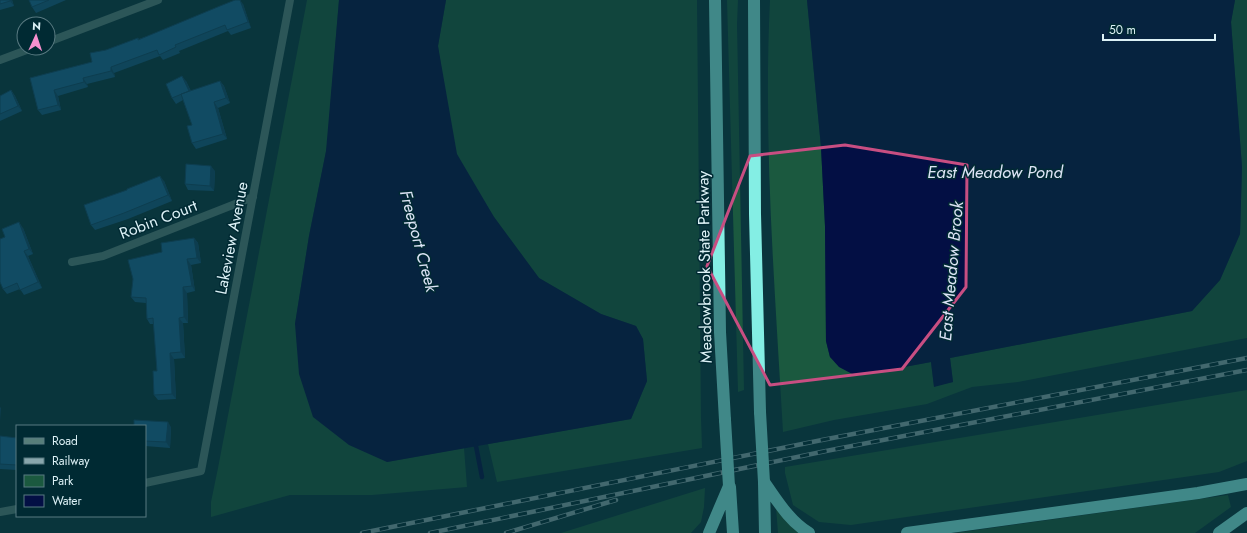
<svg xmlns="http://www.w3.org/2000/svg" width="1247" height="533" viewBox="0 0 1247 533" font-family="Jost,sans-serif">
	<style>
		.green { fill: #1b593f }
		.water { fill: #030f44 }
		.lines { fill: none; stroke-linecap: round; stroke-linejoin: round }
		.stream { stroke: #030f44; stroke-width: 4.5 }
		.street { stroke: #577e7a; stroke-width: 8 }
		.highway { stroke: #84eee4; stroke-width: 12 }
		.rail-casing { stroke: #88a6ac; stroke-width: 4.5 }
		.rail { stroke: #002a33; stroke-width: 3; stroke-dasharray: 9; stroke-linecap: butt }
		.highway-bridge { stroke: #84eee4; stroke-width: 12 }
		.wall { fill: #17597e }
		.shaded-wall { fill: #134867 }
		.building { fill: #1b6793; stroke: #134867 }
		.marked { fill: none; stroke: #c84e82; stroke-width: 3; stroke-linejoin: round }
		.labels { text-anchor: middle; stroke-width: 3; stroke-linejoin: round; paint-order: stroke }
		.street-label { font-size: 16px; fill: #dcf1f6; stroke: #002a33 }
		.water-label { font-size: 17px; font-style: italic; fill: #dce4f6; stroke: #002a33 }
	</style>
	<rect width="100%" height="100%" fill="#0a353d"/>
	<path class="green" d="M307,0h32l-12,147 -18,89 -14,88 92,138 77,-14 3,39 -95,8h-82l-79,22v-15l7,-34z
		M446,0h251l4,418 1,30 -205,34 -9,-38 143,-25 16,-38 -4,-42 -7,-13 -35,-12 -62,-36 -45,-61 -40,-63 -16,-108z
		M727,0h11l-1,24 7,366 -6,2z
		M770,0h37l14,147 4,79 1,115 4,16 26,19 75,-14 3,24 19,-4 -3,-24 242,-47 28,-31 20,-46 2,-67 -11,-145 4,-22h12v338l-229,44 -46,5 -45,17 -93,16 -51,12c-8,-143 -20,-288 -13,-432z
		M1247,390v71l-28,11 -368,53 -32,-3 -26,-17 -8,-32v-6z
		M705,488l-1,19 -3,15 -10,11h-130z
		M1228,495l3,12 -36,26h-240z
		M776,507l24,26h-22z"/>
	<path class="water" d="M339,0h107l-8,46 19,108 37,63 45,61 62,36 35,12 7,13 4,42 -16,38 -244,43 -38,-17 -36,-28 -14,-43 -4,-50 14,-88 17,-85z
		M807,0h428l-4,22 11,145 -2,67 -20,46 -28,31 -242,47 3,24 -19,5 -3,-25 -75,14 -17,-9 -9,-10 -4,-16 -1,-115 -4,-79z"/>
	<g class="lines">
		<path class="stream" d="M475,441l7,36"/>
		<path class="street" d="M48,42l110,-42
			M0,60l32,-12
			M72,262l31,-6 150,-59
			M145,483l56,-12 89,-471
			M0,512l17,-3"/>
		<path class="highway" d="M715,0l5,332 5,88
			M754,0l1,214 5,198
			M764,482c13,18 25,39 45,51
			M764,482l1,51
			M730,487l3,46
			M709,533l20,-47
			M907,533l291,-40 49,-9
			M1219,533l28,-20"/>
		<g class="rail-casing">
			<path id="rail" d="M362,533l460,-93 425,-82
				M430,533l396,-82 421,-81
				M506,533l110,-33"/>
		</g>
		<use href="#rail" class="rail"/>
		<path class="highway-bridge" d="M760,412l4,70
			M725,420l4,66"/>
	</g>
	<path class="wall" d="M0,0h12l2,6 -14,4z
		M29,0h37l-30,13 -4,-6z
		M243,4l8,24 -20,7 -3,-4 -49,20 1,2 -17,7 -3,-4 -46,17 1,4 -28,7 1,3 -30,9 3,14 -19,5 -4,-5 -8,-32 62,-16 14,-12 32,-12 1,1z
		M186,81l5,10 29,-10 4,5 6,17 -12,5 9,31 -31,10 -4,-6v-18l-9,-25 -7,4 -4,-6z
		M11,90l4,6 7,15 -22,10v-25z
		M215,171l-1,20 -26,-1 -3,-6z
		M164,181l8,20 -44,18 -33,11 -4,-5z
		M23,228l10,26 -5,2 14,32 -18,7 -4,-6 -13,5 -4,-5 2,-52z
		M194,238l4,5 3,20 -10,2 4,26 -8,2 1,30h-5l2,35 -11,1 2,40 -18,1 -4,-5 3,-24 -3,-47h-4l-3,-5 -1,-16 -11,-1 -4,-5 31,-45z
		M145,426l26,1 -1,21 -25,-2z
		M0,436l17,2v32l-17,-1z"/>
	<path class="shaded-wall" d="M10,0h2l2,6 -4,-5z
		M240,0l3,4 8,24 -3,-6z
		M111,67l3,6 1,4 -4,-6z
		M182,76l4,5 7,15 -4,-5z
		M83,78l4,6 1,3 -4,-5z
		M220,81l4,5 6,17 -4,-5z
		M11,90l4,6 7,15 -4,-5z
		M54,90l4,6 3,14 -3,-5z
		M214,102l4,6 9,31 -4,-5z
		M211,166l4,5 -1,20 -4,-5z
		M160,176l4,5 8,20 -4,-6z
		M19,222l4,6 10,26 -4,-5z
		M194,238l4,5 3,20 -4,-5z
		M24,251l4,5 14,32 -4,-6z
		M187,259l4,6 4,26 -3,-5z
		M183,287l4,6 1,30 -4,-6z
		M179,318l4,5 2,35 -4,-6z
		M170,353l4,6 2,40 -4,-5z
		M0,407l1,1 -1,13z
		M168,422l3,5 -1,21 -4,-6z"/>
	<path class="building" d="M0,0h10v1l-10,3z
		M29,0h20l-17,7z
		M235,0h5l8,22 -21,8 -2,-5 -50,20 1,2 -17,8 -2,-5 -46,17v4l-28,7 1,4 -30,8 4,15 -20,5 -8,-32 62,-16 -2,-9 16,-3 32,-12v2l82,-34z
		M182,76l7,15 -17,7 -6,-14z
		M220,81l6,17 -12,4 9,32 -31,9 -5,-17 5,-1 -11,-31z
		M11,90l7,16 -18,8v-18z
		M186,164l25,2 -1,20 -25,-2z
		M160,176l8,19 -44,18 -33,12 -7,-20 43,-15v-1z
		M19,222l10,27 -5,2 14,31 -18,8 -3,-7 -14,6 -3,-7v-43l5,-2 -3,-8z
		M194,238l3,20 -10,1 5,27 -9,1 1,30 -5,1 2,34 -11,1 2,41 -18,1 -1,-24h4l-4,-53 -6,1 -1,-21 -15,-1 2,-18 -5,-19 34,-8 -1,-9z
		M134,420l34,2 -2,20 -21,-1v-15h-11z
		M0,436l17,2v27l-17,-1z"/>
	<path d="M0 0H1247V533H0ZM845,145l122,20 -1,122 -64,82 -132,16 -63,-119 43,-110z" fill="#0a353d" fill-opacity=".55" fill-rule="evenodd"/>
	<path class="marked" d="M845,145l122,20 -1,122 -64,82 -132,16 -63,-119 43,-110z"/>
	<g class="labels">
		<g class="street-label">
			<text transform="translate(158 219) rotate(-21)" y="6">Robin Court</text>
			<text transform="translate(231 238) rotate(-79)" y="6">Lakeview Avenue</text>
			<text transform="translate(704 267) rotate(-91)" y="6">Meadowbrook State Parkway</text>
		</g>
		<g class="water-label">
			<text x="995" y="178">East Meadow Pond</text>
			<text transform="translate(419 241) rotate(75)" y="6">Freeport Creek</text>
			<text transform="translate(951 271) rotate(-85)" y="6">East Meadow Brook</text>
		</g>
	</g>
	<rect x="16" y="425" width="130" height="92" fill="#002a33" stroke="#587a81"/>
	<rect x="24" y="438" width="20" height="6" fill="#577e7a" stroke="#587a81"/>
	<text x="52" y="445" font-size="12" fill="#dcf1f6">Road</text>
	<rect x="24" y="458" width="20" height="6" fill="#88a6ac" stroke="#587a81"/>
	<text x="52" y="465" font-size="12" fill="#dcf1f6">Railway</text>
	<rect x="24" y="475" width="20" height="12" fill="#1b593f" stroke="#587a81"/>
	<text x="52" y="485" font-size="12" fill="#dcf1f6">Park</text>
	<rect x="24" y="495" width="20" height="12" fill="#030f44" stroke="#587a81"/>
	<text x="52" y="505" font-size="12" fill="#dcf1f6">Water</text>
	<g transform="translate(36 36) rotate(3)"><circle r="19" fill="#002a33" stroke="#587a81"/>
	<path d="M0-3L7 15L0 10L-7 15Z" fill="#f790ce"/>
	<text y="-6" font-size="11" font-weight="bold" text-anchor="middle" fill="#dcf1f6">N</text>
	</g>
	<path d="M1103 34v6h112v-6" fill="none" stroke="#dcf1f6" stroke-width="2"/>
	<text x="1109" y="34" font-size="12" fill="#dcf1f6" stroke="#002a33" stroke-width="3" paint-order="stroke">50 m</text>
</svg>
